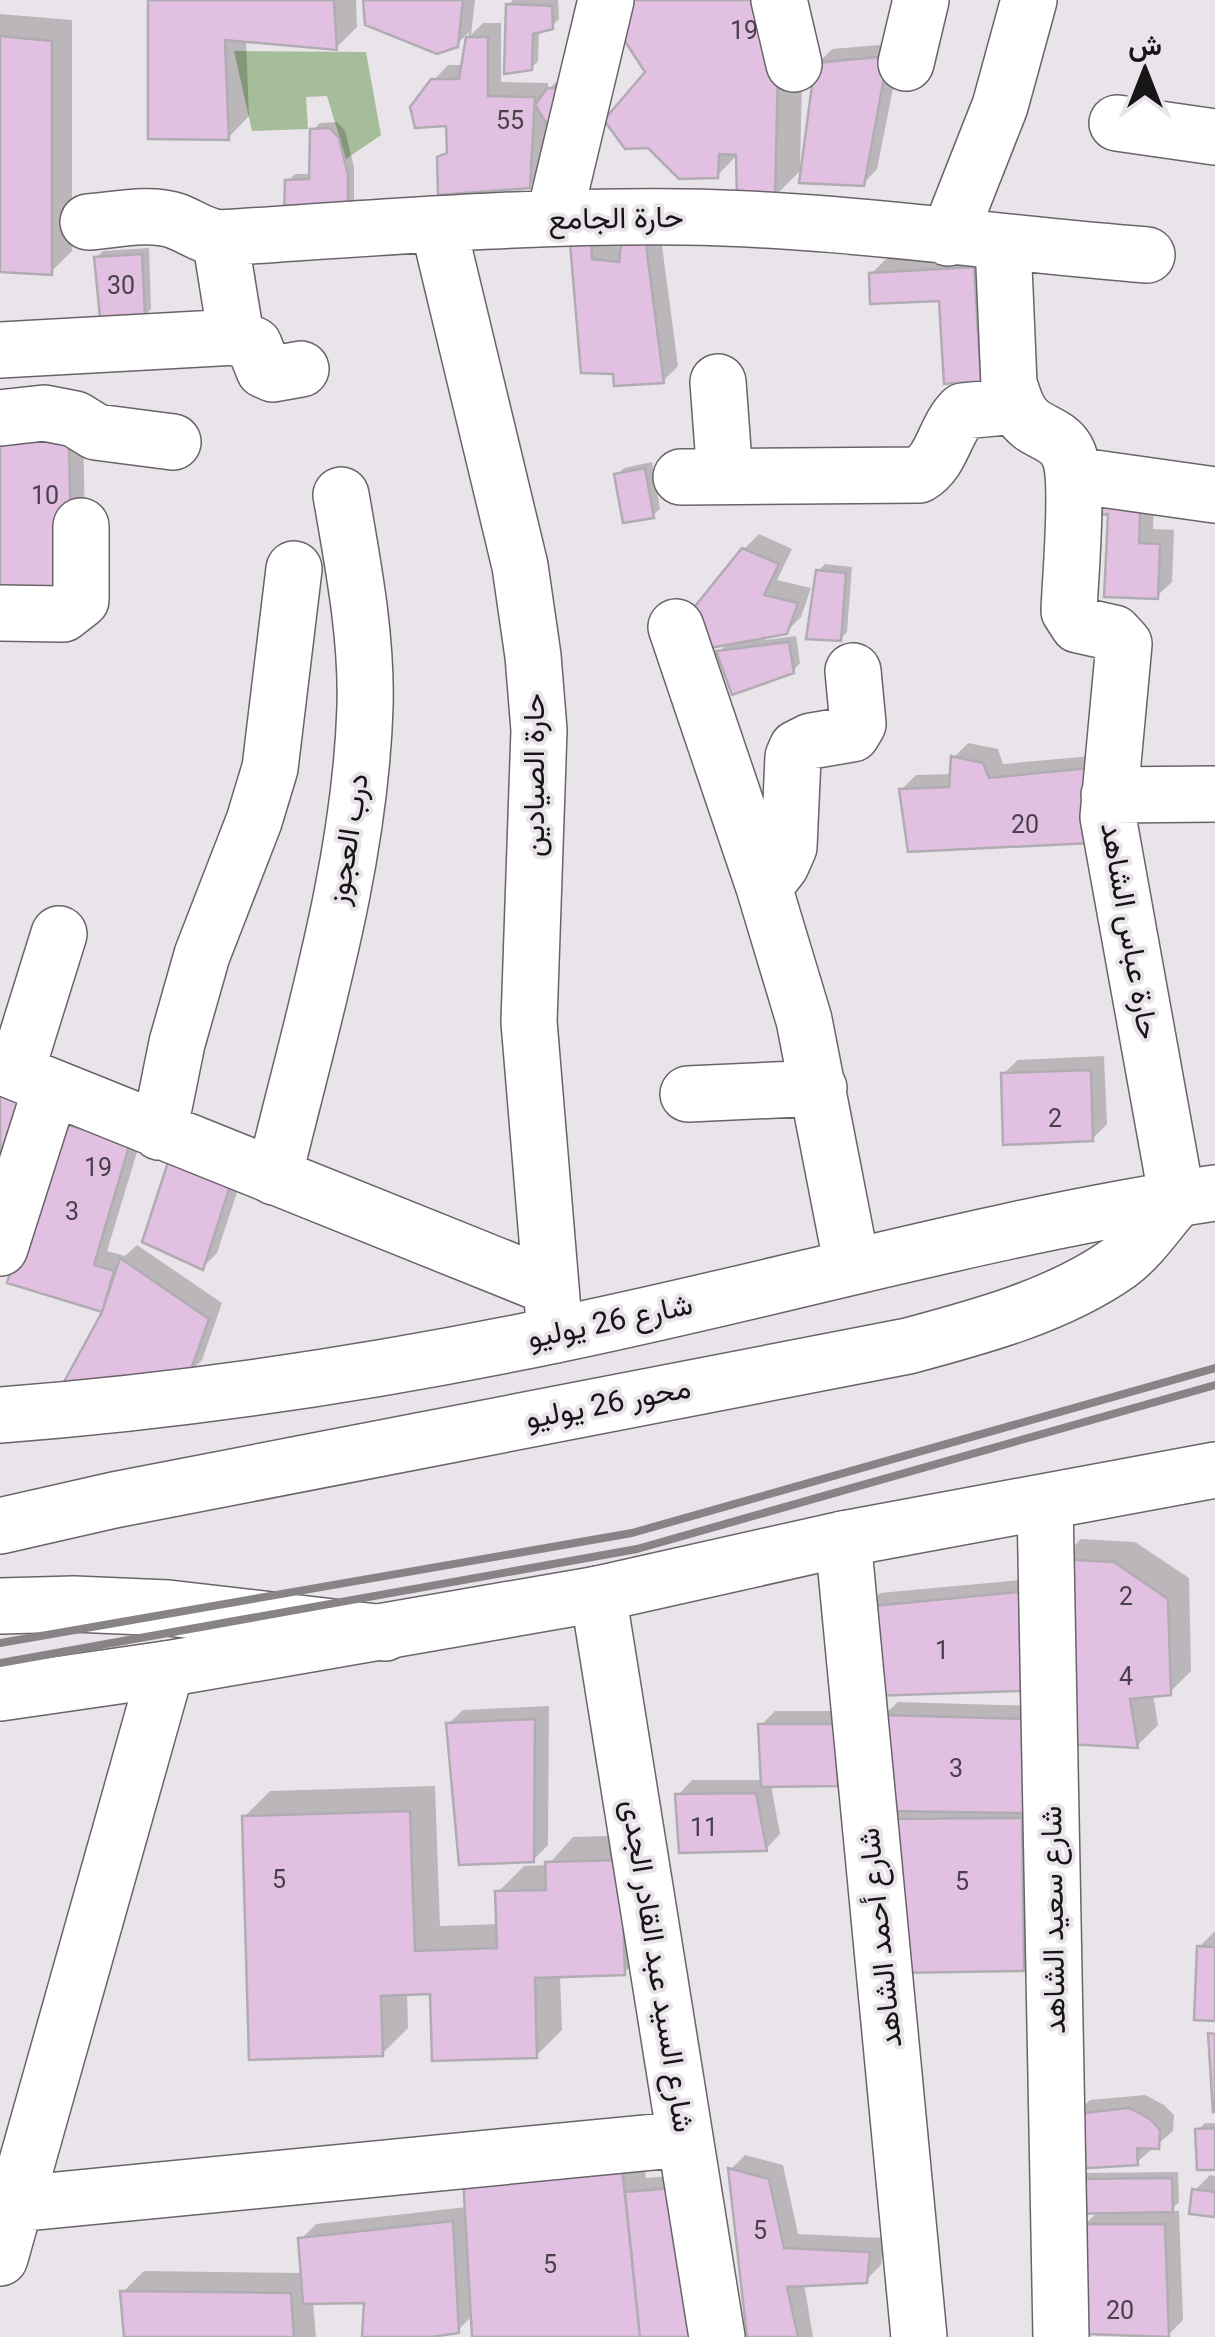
<svg xmlns="http://www.w3.org/2000/svg" width="1215" height="2337" viewBox="0 0 1215 2337" font-family="Roboto,Vazirmatn,sans-serif">
	<style>
		.green { fill: #a5bd99 }
		.shadow { fill: #0003 }
		.building { fill: #e1c0e2; stroke: #b1acb1; stroke-width: 2.5 }
		.lines { fill: none; stroke-linecap: round; stroke-linejoin: round }
		.minor-casing { stroke: #696469; stroke-width: 58 }
		.secondary-casing { stroke: #696469; stroke-width: 58 }
		.trunk-casing { stroke: #696469; stroke-width: 58 }
		.minor { stroke: #fff; stroke-width: 55 }
		.secondary { stroke: #fff; stroke-width: 55 }
		.trunk { stroke: #fff; stroke-width: 55 }
		.rail { stroke: #878387; stroke-width: 8 }
		.labels { text-anchor: middle; stroke-width: 8; stroke-linejoin: round; paint-order: stroke }
		.number-label { font-size: 25px; fill: #4a404a }
		.street-label { font-size: 30px; fill: #171517; stroke: #e9e4e9 }
	</style>
	<rect width="100%" height="100%" fill="#e9e4e9"/>
	<path class="green" d="M234,51l132,1 15,83 -35,24 -19,-63 -21,1 2,32 -56,2z"/>
	<path class="shadow" d="M150,0h206l1,27 -21,21 -90,-9 3,77 -21,22z
		M366,0h109l-4,35 12,-12h18v59l47,1v7l8,-8 12,1 -21,36 -3,52 -15,15 -89,-28 9,-10 -1,-24 -15,-43 15,-16h16l5,-33 -13,13z
		M513,0h45l1,19 -8,8 -12,3 -1,31 -7,7 -23,-63z
		M0,14l72,6v231l-21,21 -51,-2z
		M803,41l-3,126h4l-30,30 -36,-43 -21,22 -37,1z
		M902,43l-25,126 -14,15 -46,-120 15,-15z
		M337,122l8,9 9,36v38l-66,-24 7,-7h17l1,-44 7,-7z
		M604,212l2,33 17,2 36,-24 19,143 -15,15 -91,-149z
		M149,248l2,61 -7,7 -48,-58 7,-7z
		M988,253l7,111 -15,15 -39,-81 -70,-24 15,-15z
		M0,414l83,14 3,148z
		M652,462l8,47 -8,7 -35,-41 7,-7z
		M1155,476l-2,53 21,1 -2,52 -15,14 -50,-2z
		M759,534l33,15 -15,31 34,8 -10,29 -15,15 -21,4v4l31,-4 4,27 -7,8 -74,-19 10,-10 15,-93z
		M825,564l27,3 -5,65 -7,7 -22,-68z
		M968,743l30,6 5,15 100,-9 1,71 -203,-36 15,-15 36,-1 1,-16z
		M1104,1056l3,68 -15,15 -89,-65 15,-14z
		M74,1108l70,21 -37,122 18,5 12,-11 85,58 -20,57 -15,15 -81,-65 -96,-28z
		M172,1158l73,10 -28,85 -14,14z
		M1081,1539l54,3 54,36 2,93 -21,21 -17,2 5,31 -20,20 -78,-185z
		M1032,1579l3,95 -15,14 -155,-80 15,-15z
		M898,1702l140,4 6,242 -21,21 -127,2 -13,-255z
		M549,1706l-1,139 -15,15 -85,-136 15,-14z
		M775,1711h75l2,58 -15,15 -66,1 9,49 -14,15 -88,-54 14,-15h71l-2,-55z
		M435,1786l5,140 59,-2 -1,-32 26,-26 24,-1 25,-28 73,-2 3,112 -25,26 -64,2 2,55 -26,26 -103,-65 -26,2 1,35 -26,26 -138,-237 26,-26z
		M1214,1932h1v87l-16,-72z
		M1145,2095l19,10 10,10 -1,16 -37,32 -61,-48 15,-15z
		M1205,2123h10v45l-17,-38z
		M641,2138l5,40 54,-4 25,163h-250l-2,-22 -15,15 -43,7h-50l2,-36 -54,1 3,35h-190l-3,-45 21,-21 159,2 -2,-34 15,-15 151,-17z
		M745,2155l38,10 15,69 86,4 -3,27 -15,15 -62,3 9,54h-63l-19,-168z
		M1178,2172l1,30 -9,9h9l4,109 -15,15 -84,-110 15,-14 -19,-38z
		M1210,2175l5,1v38l-20,-24z"/>
	<path class="building" d="M148,0h186l3,50 -112,-10 4,100 -81,-1z
		M363,0h100l-5,47 -21,7 -72,-29z
		M610,0h159l9,68 -3,131 -38,1 -1,-45 -17,-1 -1,24 -39,1 -31,-31 -23,1 -21,-29 41,-48 -38,-58z
		M506,4l46,2 1,23 -20,5 -1,36 -28,4z
		M0,36l52,5v234l-52,-3z
		M466,37h22v59l47,1 -5,91 -92,7 -1,-38 10,-4 -1,-27 -31,2 -5,-21 21,-28h28z
		M888,56l-24,130 -65,-3 16,-120z
		M547,88l17,1 -8,50 -21,-34z
		M330,128l9,10 9,37v40l-64,1 1,-36 24,-1 1,-50z
		M590,225l2,34 27,3 3,-26 23,1 19,146 -50,3 -1,-12 -32,-1 -12,-142z
		M142,254l3,64 -45,-1 -6,-60z
		M974,267l7,114 -37,3 -5,-83 -69,3 -1,-31z
		M0,427l69,15 3,151 -72,-5z
		M645,468l9,50 -31,5 -9,-49z
		M1102,489l39,1 -2,53 21,1 -2,55 -54,-2 4,-83 -6,1z
		M742,548l37,16 -15,31 34,8 -11,31 -83,15 -16,-34z
		M816,570l30,3 -5,68 -35,-2z
		M789,642l5,31 -62,22 -16,-44z
		M951,756l32,7 6,15 101,-10 1,75 -183,9 -9,-63 50,-2z
		M1091,1070l2,71 -90,4 -2,-72z
		M0,1089l28,3 -28,73z
		M57,1122l73,21 -36,122 20,6 -12,41 -95,-29z
		M170,1156l61,27 -28,87 -61,-28z
		M120,1258l89,61 -21,59 -62,10 -62,-6 38,-70z
		M1058,1559l56,3 54,37 3,96 -41,4 8,49 -71,-4z
		M1019,1592l2,99 -150,5 -8,-89z
		M881,1715l143,4 2,94 -137,-2z
		M535,1719l-1,143 -75,3 -13,-142z
		M758,1724h78l2,62 -77,1z
		M756,1793l11,58 -88,2 -4,-59z
		M410,1811l5,140 82,-3 -2,-57 51,-1 -1,-28 76,-2 4,115 -90,3 2,80 -105,3 -2,-67 -49,2 2,60 -134,4 -7,-244z
		M1022,1818l2,153 -130,2 -13,-154z
		M1197,1946l18,1v74l-21,-1z
		M1208,2033l7,1v78h-2z
		M1129,2108l21,11 10,11 -1,19 -22,-1 1,17 -65,4v-55z
		M1215,2128v42h-18l-2,-41z
		M621,2158l19,179h-168l-9,-160z
		M728,2168l41,11 15,69 86,4 -3,31 -80,4 11,50h-51z
		M1172,2178l1,34 -106,2 4,-35z
		M686,2187l23,150h-69l-15,-145z
		M1192,2189l23,3v25l-26,-3z
		M453,2221l6,112 -28,4h-69l2,-34 -61,1 -5,-66z
		M1081,2224h84l4,113 -82,-3z
		M120,2291l171,2 3,44h-170z"/>
	<g class="lines">
		<g class="minor-casing">
			<path id="minor" d="M779,0l15,64
				M906,63l15,-63
				M1117,123l98,14
				M554,218l52,-218
				M88,222c27,-2 62,-10 88,-1 16,6 26,15 44,17 155,-10 310,-23 464,-21 155,2 309,26 463,38
				M438,225l82,341 13,90 6,74 -10,292 26,313
				M220,238l16,99
				M948,238l52,-132 29,-106
				M1003,243l6,141c5,15 9,31 23,41 13,9 29,12 36,28 12,24 2,126 1,158l9,14 36,8 10,11 -16,173 69,382
				M0,350l236,-13 18,8 10,25 9,4 28,-5
				M718,382l7,95
				M0,418l44,-5 31,6 21,13 77,10
				M1073,475l142,20
				M681,477l238,-2c24,-14 25,-45 44,-64l53,-5
				M0,613l63,1 18,-14v-74
				M676,627l88,260 40,133 48,246
				M1109,795l106,-1
				M764,887l17,-22 8,-18 4,-90 4,-9 14,-7 41,-7 6,-10 -5,-53
				M0,1066l550,221
				M16,1072l43,-138
				M688,1094l131,-6
				M159,1132l18,-89 25,-88 52,-134 16,-53 24,-199
				M274,1177c37,-154 86,-311 91,-470 2,-71 -12,-142 -24,-212
				M0,1248l51,-160
				M1045,1504l16,833
				M843,1539l76,798
				M598,1594l119,743
				M16,2204l669,-65
				M0,2258l166,-589"/>
		</g>
		<g class="secondary-casing">
			<path id="secondary" d="M0,1415c186,-14 372,-42 555,-80 220,-45 437,-109 660,-142
				M0,1693l166,-24 432,-75 245,-55 372,-69"/>
		</g>
		<g class="trunk-casing">
			<path id="trunk" d="M0,1526l114,-26 794,-154c71,-19 150,-40 211,-83 22,-16 40,-44 58,-64
				M0,1606l74,-2 94,4 217,25"/>
		</g>
		<use href="#minor" class="minor"/>
		<use href="#secondary" class="secondary"/>
		<use href="#trunk" class="trunk"/>
		<path class="rail" d="M0,1643l632,-110 583,-165
			M0,1663l637,-114 578,-164"/>
	</g>
	<g class="labels">
		<g class="number-label">
			<text x="744" y="39">19</text>
			<text x="510" y="129">55</text>
			<text x="121" y="294">30</text>
			<text x="45" y="504">10</text>
			<text x="1025" y="833">20</text>
			<text x="1055" y="1127">2</text>
			<text x="98" y="1176">19</text>
			<text x="72" y="1220">3</text>
			<text x="1126" y="1605">2</text>
			<text x="942" y="1659">1</text>
			<text x="1126" y="1685">4</text>
			<text x="956" y="1777">3</text>
			<text x="704" y="1836">11</text>
			<text x="279" y="1888">5</text>
			<text x="962" y="1890">5</text>
			<text x="760" y="2239">5</text>
			<text x="550" y="2273">5</text>
			<text x="1120" y="2319">20</text>
		</g>
		<g class="street-label">
			<text transform="translate(616 218) rotate(-1)" y="10">حارة الجامع</text>
			<text transform="translate(534 775) rotate(-90)" y="10">حارة الصيادين</text>
			<text transform="translate(348 839) rotate(-81)" y="10">درب العجوز</text>
			<text transform="translate(1130 931) rotate(80)" y="10">حارة عباس الشاهد</text>
			<text transform="translate(610 1321) rotate(-12)" y="10">شارع 26 يوليو</text>
			<text transform="translate(608 1403) rotate(-11)" y="10">محور 26 يوليو</text>
			<text transform="translate(1053 1920) rotate(-91)" y="10">شارع سعيد الشاهد</text>
			<text transform="translate(880 1938) rotate(-96)" y="10">شارع أحمد الشاهد</text>
			<text transform="translate(658 1966) rotate(81)" y="10">شارع السيد عبد القادر الجدى</text>
		</g>
	</g>
	<g transform="translate(1145 70)" stroke="#e9e4e9" stroke-width="8" paint-order="stroke">
	<path d="M0-8L18 38L0 25L-18 38Z" fill="#171517"/>
	<text y="-15" font-size="28" font-weight="bold" text-anchor="middle" fill="#171517">ش</text>
	</g>
</svg>
